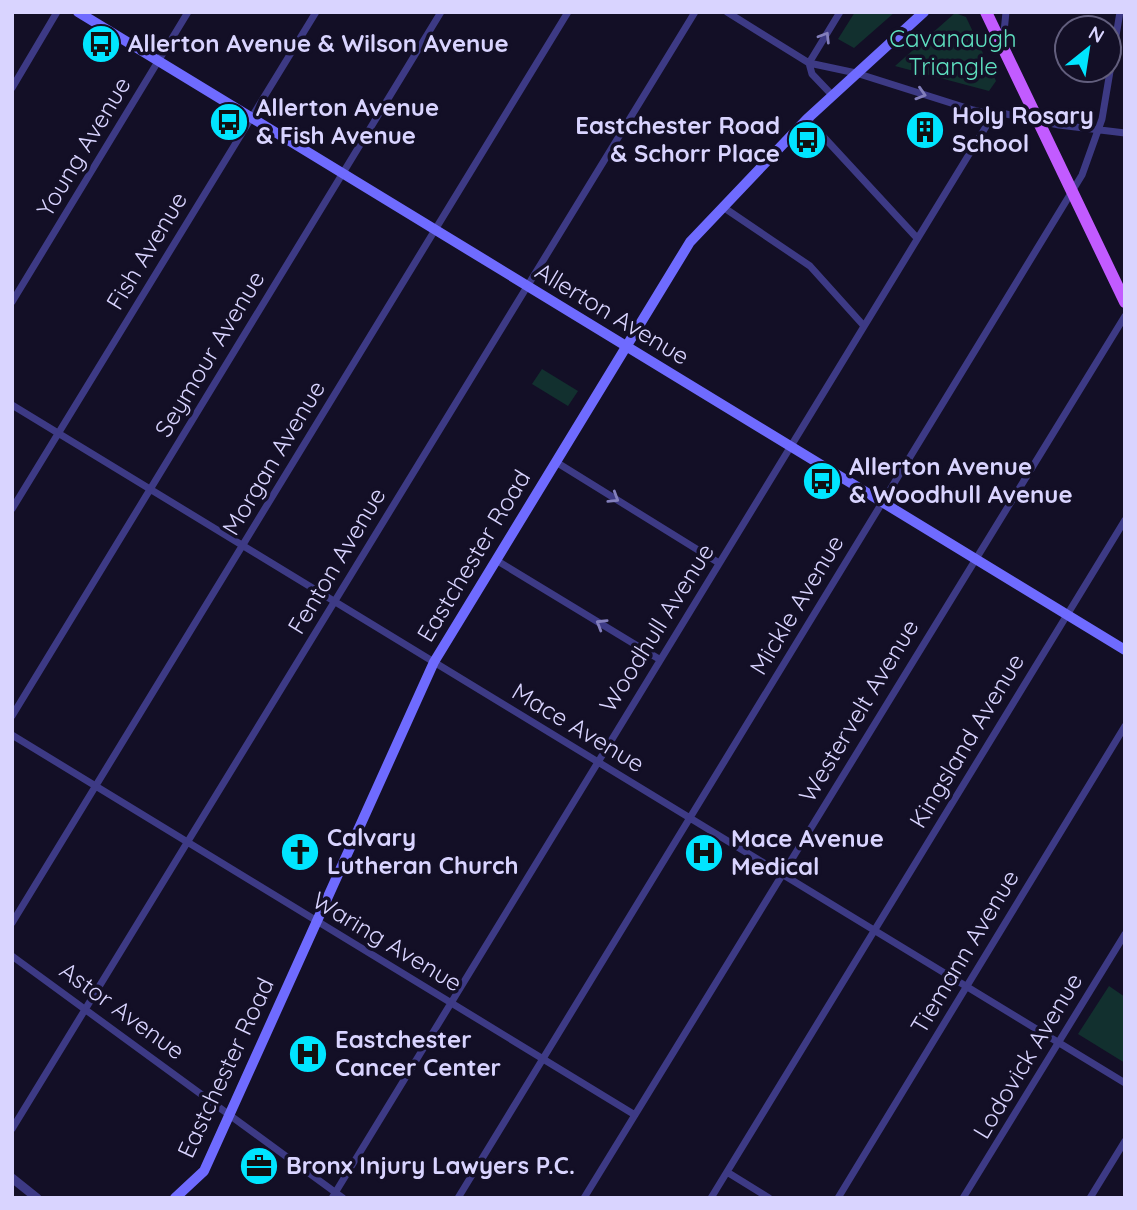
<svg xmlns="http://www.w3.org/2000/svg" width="1137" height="1210" viewBox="0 0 1137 1210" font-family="Quicksand,sans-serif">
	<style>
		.green { fill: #12302f }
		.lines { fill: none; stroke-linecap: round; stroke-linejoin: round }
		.minor { stroke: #3d3a85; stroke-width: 7 }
		.tertiary { stroke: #3d3a85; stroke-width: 9 }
		.secondary { stroke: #6f6bff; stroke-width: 10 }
		.primary { stroke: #c25bff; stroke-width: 12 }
		.oneway { stroke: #837fbc }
		.labels { text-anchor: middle; stroke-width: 7; stroke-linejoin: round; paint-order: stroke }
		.park-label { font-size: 24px; fill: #5fe0c0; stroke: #130f26 }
		.poi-label { font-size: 24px; font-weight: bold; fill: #d9d4ff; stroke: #130f26; text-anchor: start }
		.street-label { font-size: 24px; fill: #d9d4ff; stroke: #130f26 }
	</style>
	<rect width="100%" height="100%" fill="#130f26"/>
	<path class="green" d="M855,12h40l-41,36 -16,-9z
		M955,13l11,4 30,64 -7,10 -94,-25z
		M542,369l36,22 -10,15 -36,-22z
		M1109,986l16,11v66l-47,-29z"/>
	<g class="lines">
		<path class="minor" d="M727,12l82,51 47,10 117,37 20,5 13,-1 53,11 66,8
			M1003,42l3,-30
			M12,88l45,-76
			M832,95l-20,-21 -3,-11 31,-51
			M807,119l110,119
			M723,207l87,59 54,60
			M12,302l176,-290
			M12,405l1113,678
			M556,462l163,101
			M12,509l304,-497
			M496,560l163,99
			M12,716l429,-704
			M12,735l623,380
			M12,923l556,-911
			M12,956l331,242
			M12,1129l683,-1117
			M727,1172l42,26
			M332,1198l661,-1083
			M458,1198l624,-1023 20,-56 18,-107
			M584,1198l541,-882
			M711,1198l414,-678
			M838,1198l287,-472
			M963,1198l162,-264
			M1090,1198l35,-57"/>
		<path class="tertiary" d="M12,1178l25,20"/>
		<path class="secondary" d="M78,12l1047,638
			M175,1198l29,-27 230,-509 256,-420 117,-123 117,-107"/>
		<path class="primary" d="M986,12l139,290"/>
	</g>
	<defs><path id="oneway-chevron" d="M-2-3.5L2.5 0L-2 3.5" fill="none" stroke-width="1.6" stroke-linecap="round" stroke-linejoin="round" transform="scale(1.75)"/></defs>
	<g class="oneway">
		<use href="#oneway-chevron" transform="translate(825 37) rotate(-58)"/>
		<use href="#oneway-chevron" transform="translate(921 94) rotate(17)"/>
		<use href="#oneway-chevron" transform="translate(614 498) rotate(32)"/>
		<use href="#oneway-chevron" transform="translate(601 624) rotate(-149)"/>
	</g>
	<defs>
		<g id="bus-disc" transform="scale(2.0125)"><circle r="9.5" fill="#00e5ff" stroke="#130f26"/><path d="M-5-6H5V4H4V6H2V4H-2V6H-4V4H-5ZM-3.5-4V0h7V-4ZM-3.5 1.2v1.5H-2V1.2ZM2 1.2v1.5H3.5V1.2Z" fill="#111"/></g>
		<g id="building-disc" transform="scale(2.0125)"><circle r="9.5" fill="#00e5ff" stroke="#130f26"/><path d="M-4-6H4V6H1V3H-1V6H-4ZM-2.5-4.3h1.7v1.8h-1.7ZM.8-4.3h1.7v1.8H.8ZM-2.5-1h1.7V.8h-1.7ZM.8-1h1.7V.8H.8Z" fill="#111"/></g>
		<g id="church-disc" transform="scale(2.0125)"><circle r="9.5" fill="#00e5ff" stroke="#130f26"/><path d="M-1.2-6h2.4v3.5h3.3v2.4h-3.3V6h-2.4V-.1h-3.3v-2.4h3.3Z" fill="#111"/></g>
		<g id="hospital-disc" transform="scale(2.0125)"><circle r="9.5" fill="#00e5ff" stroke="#130f26"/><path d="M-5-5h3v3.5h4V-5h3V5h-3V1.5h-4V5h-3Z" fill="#111"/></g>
		<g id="office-disc" transform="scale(2.0125)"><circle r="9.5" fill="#00e5ff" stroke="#130f26"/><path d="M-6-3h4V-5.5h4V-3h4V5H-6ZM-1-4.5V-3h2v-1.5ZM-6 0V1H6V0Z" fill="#111"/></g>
	</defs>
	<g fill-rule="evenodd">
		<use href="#bus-disc" x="101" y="44"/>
		<use href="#bus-disc" x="229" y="122"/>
		<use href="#building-disc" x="925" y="130"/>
		<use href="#bus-disc" x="807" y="140"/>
		<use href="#bus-disc" x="822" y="481"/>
		<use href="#church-disc" x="300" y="852"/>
		<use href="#hospital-disc" x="704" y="853"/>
		<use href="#hospital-disc" x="308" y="1054"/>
		<use href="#office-disc" x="259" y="1166"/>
	</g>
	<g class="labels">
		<g class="park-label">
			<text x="953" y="47">Cavanaugh<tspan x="953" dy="28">Triangle</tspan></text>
		</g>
		<g class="poi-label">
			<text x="128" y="52">Allerton Avenue &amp; Wilson Avenue</text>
			<text x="256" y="116">Allerton Avenue<tspan x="256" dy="28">&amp; Fish Avenue</tspan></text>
			<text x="952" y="124">Holy Rosary<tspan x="952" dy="28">School</tspan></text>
			<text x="780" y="134" text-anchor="end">Eastchester Road<tspan x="780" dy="28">&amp; Schorr Place</tspan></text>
			<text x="849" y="475">Allerton Avenue<tspan x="849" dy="28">&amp; Woodhull Avenue</tspan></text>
			<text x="327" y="846">Calvary<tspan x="327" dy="28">Lutheran Church</tspan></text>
			<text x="731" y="847">Mace Avenue<tspan x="731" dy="28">Medical</tspan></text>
			<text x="335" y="1048">Eastchester<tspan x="335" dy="28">Cancer Center</tspan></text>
			<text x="286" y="1174">Bronx Injury Lawyers P.C.</text>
		</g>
		<g class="street-label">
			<text transform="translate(84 147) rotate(-59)" y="8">Young Avenue</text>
			<text transform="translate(147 251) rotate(-59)" y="8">Fish Avenue</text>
			<text transform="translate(612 314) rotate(31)" y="8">Allerton Avenue</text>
			<text transform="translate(210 354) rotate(-59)" y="8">Seymour Avenue</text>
			<text transform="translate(274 458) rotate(-59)" y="8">Morgan Avenue</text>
			<text transform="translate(474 556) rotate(-59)" y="8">Eastchester Road</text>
			<text transform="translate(337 561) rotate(-59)" y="8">Fenton Avenue</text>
			<text transform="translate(797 605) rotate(-59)" y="8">Mickle Avenue</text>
			<text transform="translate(657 628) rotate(-58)" y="8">Woodhull Avenue</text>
			<text transform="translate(859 711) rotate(-59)" y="8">Westervelt Avenue</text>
			<text transform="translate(578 728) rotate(31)" y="8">Mace Avenue</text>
			<text transform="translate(967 741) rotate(-59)" y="8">Kingsland Avenue</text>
			<text transform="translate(387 942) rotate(31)" y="8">Waring Avenue</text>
			<text transform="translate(965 952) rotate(-59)" y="8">Tiemann Avenue</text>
			<text transform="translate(122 1011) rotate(36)" y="8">Astor Avenue</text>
			<text transform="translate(1028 1056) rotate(-59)" y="8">Lodovick Avenue</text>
			<text transform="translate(226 1068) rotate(-65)" y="8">Eastchester Road</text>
		</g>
	</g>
	<rect width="1137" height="1210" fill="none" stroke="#d9d4ff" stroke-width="28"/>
	<g transform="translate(1088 49) rotate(30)"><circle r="33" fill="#130f26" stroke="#625e7d" stroke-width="2"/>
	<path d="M0-5L12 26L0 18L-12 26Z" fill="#00e5ff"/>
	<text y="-10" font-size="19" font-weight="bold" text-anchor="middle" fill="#d9d4ff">N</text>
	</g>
</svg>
